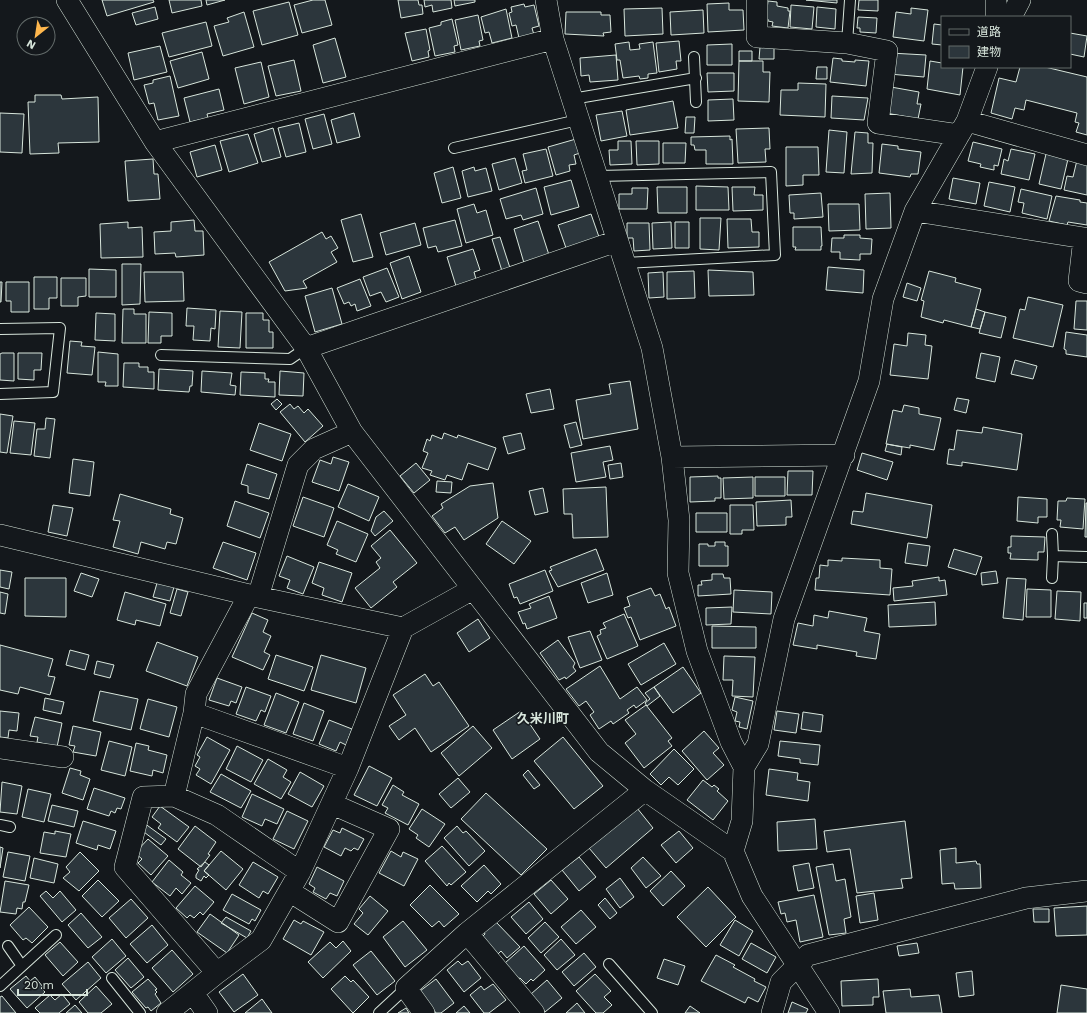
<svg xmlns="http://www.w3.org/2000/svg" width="1087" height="1013" viewBox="0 0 1087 1013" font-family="'Work Sans','Noto Sans JP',sans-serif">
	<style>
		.building { fill: #2c363c; stroke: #d8e6dc }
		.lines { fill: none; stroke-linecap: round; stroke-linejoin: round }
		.lane-casing { stroke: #d8e6dc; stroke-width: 12 }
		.street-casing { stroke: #d8e6dc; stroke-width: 22 }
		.lane { stroke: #14181c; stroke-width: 10 }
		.street { stroke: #14181c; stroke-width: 21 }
		.labels { text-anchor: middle; stroke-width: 3; stroke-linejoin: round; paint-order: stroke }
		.quarter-label { font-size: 13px; font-weight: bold; fill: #d8e6dc; stroke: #14181c }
	</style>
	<rect width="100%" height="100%" fill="#14181c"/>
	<path class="building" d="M102,0h51l1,2 -47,14z
		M169,0h32l1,6 -30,7z
		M206,0h19l-18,5z
		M313,0h12l7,25 -30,8 -8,-28z
		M398,0h20l1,5h3l1,9 -22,4z
		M424,0h27l1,8 -19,4 -1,-7 -7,2z
		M454,0h21v2l-20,4z
		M806,0h31v3z
		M859,0h19v11l-20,-1z
		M768,1l9,1v4l11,2v3h2l-2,17 -16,-2 1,-4 -5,-1v-2l-2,-1z
		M289,2l9,33 -36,10 -9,-34z
		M729,3v7h14l1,20 -36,2 -1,-28z
		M524,4l1,3 9,-2 5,21 -7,2 2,7 -15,3 -3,-13 -4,1 -3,-13 3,-1 -1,-5z
		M791,5l23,2 -2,22 -22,-2z
		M155,7l3,12 -22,6 -4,-12z
		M817,7l19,2 -1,20 -19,-2z
		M662,8l1,26 -38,2 -1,-27z
		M911,8l17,2 -4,31 -31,-4 3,-25 15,2z
		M506,9l6,29 -20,5 -3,-11 -4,1 -4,-16z
		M703,10l1,23 -33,2 -1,-23z
		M244,12l10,35 -31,9 -9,-30 15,-4 -2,-4z
		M566,12h35v3h9l1,17 -8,1 1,3 -39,-2z
		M478,15l5,25 -4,1 1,5 -19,4 -6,-30z
		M858,17l19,1 -1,15 -16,-1v-4h-3z
		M452,19l6,26 -4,1 1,6 -20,4 -6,-28 12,-3v-3z
		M206,22l6,24 -43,11 -7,-24z
		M934,24l8,1v20l-10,-1z
		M426,29l4,21 -2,1 1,6 -17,4 -7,-28z
		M1070,33l17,3 -3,21 -14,-3z
		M335,38l11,39 -23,6 -10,-38z
		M679,41l2,20h-5l1,8 -18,3 -3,-29z
		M629,42l1,8 10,-1 -1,-5 14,-2 4,31 -9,1v4l-8,1 -1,-3 -16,2 -3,-18h-3l-2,-16z
		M732,44v21h-25v-20z
		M160,46l7,26 -33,8 -6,-27z
		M760,47h14v12h-15z
		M739,51h13v10h-13z
		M202,52l7,27 -31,9 -8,-27z
		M890,53l36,2 -2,22 -35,-3z
		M616,55l2,25 -28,2 -1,-7 -8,1 -1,-18z
		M833,58l9,1v2l13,1v-2l14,1 -3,25 -36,-4z
		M294,60l7,31 -25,5 -8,-30z
		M739,61h24v11h7l-1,30 -31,-1z
		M930,61l12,2v4h21l-3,28 -33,-6z
		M261,62l8,35 -25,7 -9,-36z
		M817,67h10v12h-11z
		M1020,67h25l42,10v58l-11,-3 3,-9 -4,-1 2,-9 -51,-13 -2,10 -9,-2 -3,11 -21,-6 8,-35 17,4z
		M707,73h27v18l-26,1z
		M170,76l9,40 -21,4 -4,-17 -5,1 -5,-19 9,-2v-3z
		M798,83l28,1 -1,33 -45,-2 1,-25h17z
		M891,87l28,5 -2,12h4l-3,15 -32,-6z
		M219,89l5,21 -17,4 1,4 -18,4 -6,-24z
		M35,95h26l1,4 36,-2 1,45 -41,1 1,10 -29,1 -2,-52h7z
		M832,96l36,2 -4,22 -33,-2z
		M733,99l1,21 -26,1v-21z
		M673,101l5,27 -48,7 -4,-25z
		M622,111l5,25 -26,5 -5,-26z
		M0,113l24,1 -2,39 -22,-1z
		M354,113l6,24 -23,6 -6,-23z
		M324,114l8,30 -19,5 -8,-30z
		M686,117h9l-1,16h-9z
		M299,123l7,29 -20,5 -8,-29z
		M273,128l8,29 -19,5 -8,-28z
		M769,128l1,21h-5l1,13 -28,1 -2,-34z
		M829,130l18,2 -3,41 -18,-1z
		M855,132l13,1v10h5l-1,30 -21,1z
		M248,134l10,29 -29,9 -9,-31z
		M730,136v4l2,-1 1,25h-27v-14h-11l-1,-5h-3v-8z
		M576,139l4,14 -6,2 2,9 -7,1 1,6 -14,4 -8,-28z
		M618,141h13l1,23 -22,1 -1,-15h9z
		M636,141h23v23l-22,1z
		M973,142l29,7 -4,17 -4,-1v5l-14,-3 1,-3 -13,-3z
		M663,143h23l-1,20h-22z
		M882,144l16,2v3l23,3 -3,22h-7l-1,3 -31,-4z
		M215,145l7,25 -25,7 -7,-25z
		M786,147h32l1,28h-16v10l-17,1z
		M546,149l7,27 -28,7 -3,-12 5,-1 -4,-16z
		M1011,149l24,5 -6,26 -28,-6 3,-15 4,2z
		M1046,154l22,5 -7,30 -22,-5z
		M515,158l7,25 -23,7 -7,-26z
		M153,159l1,15h4l2,25 -32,2 -3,-40z
		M1077,160l10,3v32l-23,-5 3,-14 6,1z
		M453,167l8,31 -19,5 -8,-30z
		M474,167l1,4 11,-3 6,23 -24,6 -6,-26z
		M953,178l27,5 -4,21 -27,-5z
		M571,180l8,27 -28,8 -7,-28z
		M989,182l26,5 -5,25 -26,-6z
		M696,186l32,1 1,23h-33z
		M657,187h30v26h-29z
		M732,187h23l-1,8h9v15l-30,1z
		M536,188l7,26 -20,6 -2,-5 -15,4 -6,-20z
		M632,188h16l-1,21h-28v-15h13z
		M1021,189l31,7 -5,23 -25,-6 2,-10 -6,-1z
		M821,193l2,24 -29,2v-6h-4l-1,-18z
		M890,193l1,35 -25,1 -1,-35z
		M1056,196l24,4v2l7,1v22l-19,-3 -1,3 -18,-4z
		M474,204l3,9 9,-3 7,25 -27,8 -9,-34z
		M828,204h31l1,26 -31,1z
		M361,214l12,43 -20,5 -12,-42z
		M591,214l8,23 -33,11 -8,-23z
		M700,218h21l-2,32 -19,-1z
		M727,219h24l1,13h7v15l-31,1z
		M194,220l1,11h8l1,24 -28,2 -1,-4 -20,1 -1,-22 17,-1v-9z
		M455,220l7,26 -24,6 -2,-6 -8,2 -5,-20z
		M538,221l11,34 -25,8 -10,-34z
		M128,222v6l14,-1 1,30 -42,1 -1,-34z
		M671,222l1,26 -19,1 -1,-26z
		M675,222h14v26h-14z
		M415,223l6,22 -35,10 -6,-22z
		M627,223h22l1,27 -16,1 -1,-13h-6z
		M793,227h28l1,19h-1v4h-26l1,-3h-3z
		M322,232l4,7 5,-3 7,12 -7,4 6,10 -34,19 4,7 -22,3 -16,-29z
		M844,235h16v3l12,1 -1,15h-11v6l-20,-1v-7h-9l1,-14h12z
		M500,237l10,31 -8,3 -10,-32z
		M473,249l7,21 -6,2 2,7 -20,7 -9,-29z
		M409,256l12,36 -19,7 -12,-36z
		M122,264h19l-1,40 -18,1z
		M828,267l36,3 -1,23 -37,-3z
		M387,268l12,29 -13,5 -5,-10 -11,4 -7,-19z
		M89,269l27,1v27h-27z
		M708,270l45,2 1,23 -45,1z
		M694,271l1,27 -28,1v-27z
		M929,271l27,7 -1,4 26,7 -10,38 -27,-7 -1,3 -22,-6 3,-16 -3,-1z
		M144,272h39l1,29 -39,1z
		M663,272l1,25 -15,1 -1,-25z
		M34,277h23v21h-8v11h-15z
		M61,278h25v18l-8,1v9h-17z
		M360,279l11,27 -14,5 -2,-7 -4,2 -2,-4 -5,2 -7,-16z
		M0,282h2l-1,20h-1z
		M6,282h23v30h-18v-11h-5z
		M907,283l14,5 -4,13 -14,-4z
		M332,288l10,36 -27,8 -10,-36z
		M1028,297l35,8 -10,42 -40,-9 7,-29 5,1z
		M1076,301h11v29l-13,-1z
		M187,308l29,2 -1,19 -4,-1 -1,13 -17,-1 1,-14h-8z
		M123,309h11v5h12v29h-24z
		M976,309l9,3 -5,17 -9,-2z
		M220,311l22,1 -2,36 -22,-1z
		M149,312l23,1v23h-11v7h-13z
		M985,312l21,5 -5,21 -22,-5z
		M96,313l19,1v27l-20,-1z
		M246,313h17v7h6v12h4v16h-27z
		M1066,332l21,3v22l-21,-3v-4l-2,-1z
		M908,333l18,2 -1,10 7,1 -4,33 -38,-4 4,-31 13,2z
		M70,341l12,1 -1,4 14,1 -3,28 -25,-2z
		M98,352l20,2v32h-13l1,-4h-8z
		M2,353h12v28l-14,-1v-26z
		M18,353h24l-1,17h-7v10l-16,-1z
		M981,353l19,4 -5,25 -19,-4z
		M1015,360l22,6 -4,13 -22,-5z
		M124,363h15v4h9v5h6v17l-31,-2z
		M159,369l34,2 -1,15h-2l-1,6 -31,-2z
		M202,371l30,2 -2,12 6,1 -1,9 -34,-3z
		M280,371l24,2 -1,23 -24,-1z
		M241,372l24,1v6h4l-1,3h7v15l-35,-2z
		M630,381l8,48 -55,10 -7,-39 35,-6 -2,-10z
		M550,389l4,20 -23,4 -5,-19z
		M957,398l12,2 -3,13 -12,-3z
		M277,399l5,5 -6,6 -5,-6z
		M290,404l4,5 4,-3 6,7 4,-4 15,17 -18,16 -25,-30z
		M904,405l15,3v6l22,4 -7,32 -24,-5v3l-24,-4 7,-34 9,2z
		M0,414l13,2 -6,37 -7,-1z
		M46,418l9,1 -5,39 -16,-2 3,-27h8z
		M14,421l21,2 -4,32 -21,-2z
		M576,422l6,23 -12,3 -6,-23z
		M259,423l32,11 -9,27 -32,-11z
		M983,427l39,7 -5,36 -55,-8v4l-15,-2 2,-15 5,1 3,-20 25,3z
		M444,433l13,5 1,-3 38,13 -8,22 -20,-7 -6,17 -15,-5 -2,5 -15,-5 2,-4 -10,-3 6,-15 -5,-2 4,-12 3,2 2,-6 10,4z
		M521,433l4,16 -17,5 -5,-17z
		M887,444l15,3 -1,8 -16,-4z
		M610,446l3,14 -10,2 3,15 -30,5 -5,-29z
		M862,453l31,9 -6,18 -30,-10z
		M333,457l16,5 -10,29 -27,-9 8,-22 11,4z
		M73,459l21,3 -4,34 -21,-3z
		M416,463l14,17 -16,13 -14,-17z
		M621,463l2,14 -13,2 -2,-14z
		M247,464l30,10 -8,25 -21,-6v-7l-7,-2z
		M788,471h25l-1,24h-25z
		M718,476v2h3v20h-6v3l-25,1v-25z
		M753,477v21l-29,1 -1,-21z
		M755,477h30v19h-30z
		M437,481l15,1 -1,11 -15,-1z
		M493,483l5,35 -34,22 -9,-13 -10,6 -13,-17 11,-8 -2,-4 29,-18z
		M348,484l31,13 -10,24 -31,-14z
		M606,487l2,50 -35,1 -1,-24h-8l-1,-25z
		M543,488l5,24 -13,3 -6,-24z
		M866,493l66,12 -5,33 -76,-14 2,-13 10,1z
		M120,494l51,15 -1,5 13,4 -7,26 -9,-2 -2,7 -24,-7 -3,12 -25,-7 7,-26 -7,-1z
		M303,497l31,11 -10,29 -31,-11z
		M1018,497l29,2v18h-9v6l-21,-2z
		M1067,498l18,1 -2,30 -23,-2 1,-7h-4l1,-19h8z
		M791,500l1,17h-6v8l-29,1 -1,-24z
		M235,501l34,12 -9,25 -33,-12z
		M1086,503h1v34h-2z
		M53,505l20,3 -6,28 -19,-4z
		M730,505h23l1,25h-12v4h-12z
		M384,511l9,10 -18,15 -4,-5 5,-14z
		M696,513h31v19h-31z
		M337,521l31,13 -12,28 -20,-8 2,-4 -11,-5z
		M502,521l29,20 -17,23 -28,-20z
		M390,530l27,33 -24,19 4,5 -26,21 -16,-20 25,-20 -4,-6 5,-4 -10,-12z
		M1011,536l34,1 -1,15h-6v8l-28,-1 1,-6h-3v-6h3z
		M223,542l33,11 -9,27 -34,-12z
		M715,542h10v4h3v20h-29v-22h9v2h7z
		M908,543l22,3 -3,20 -22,-3z
		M596,549l8,21 -46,17 -9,-16 3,-1 -2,-3z
		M954,549l28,8 -6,18 -28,-8z
		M287,556l27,11 -11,27 -16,-6 3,-8 -11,-4z
		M842,558l38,2v8l12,1 -2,26 -75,-5 1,-12h3l1,-13 8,1v-6l14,1z
		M319,562l33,11 -10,29 -20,-7 2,-7 -12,-5z
		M0,570l12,2 -3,17 -9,-2z
		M545,570l8,21 -33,13 -3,-7 -3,1 -5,-14z
		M996,571l2,12 -16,2 -1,-12z
		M81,573l18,6 -7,18 -18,-6z
		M607,573l6,22 -25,8 -7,-20z
		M712,574h11l1,4h6l1,16 -33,2v-11h4l-1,-4 11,-1z
		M939,577v4l6,-1 2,15 -53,6 -1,-13 20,-2 -1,-5z
		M25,578h41v39l-41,-1z
		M1007,578l19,1 -3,41 -20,-2z
		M157,583l17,4 -4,14 -17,-4z
		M651,588l4,8 5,-2 6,15 3,-2 7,19 -36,14 -9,-23 -3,1 -4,-10 6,-2 -3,-9z
		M177,589l11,3 -7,24 -11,-3z
		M1027,589l24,1v27h-25z
		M734,590l38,2 -1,22 -38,-2z
		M1057,591l24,1 -1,29 -25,-2z
		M0,592l8,2 -3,20 -5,-1z
		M125,592l41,12 -6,22 -24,-6 -1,5 -18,-5z
		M549,596l8,22 -30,11 -2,-6 -2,1 -5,-12 13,-4 -2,-4z
		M935,602l1,23 -47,2 -1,-22z
		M1084,603h3v15h-3z
		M732,607l-1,17 -25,1v-17z
		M829,611l38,7 -3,13 16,3 -4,25 -20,-3 1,-4 -40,-7v4l-24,-4 5,-22 15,3 1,-11 14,3z
		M252,613l16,7 -5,12 8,4 -7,16 6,3 -7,15 -31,-13z
		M624,614l14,32 -31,13 -10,-23 4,-2 -1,-4 6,-2 -3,-5z
		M478,619l12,19 -21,14 -12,-19z
		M712,626l44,1v21h-44z
		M590,631l12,29 -22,8 -12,-31z
		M558,640l17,23 -2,4 3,4 -10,8 -1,-2 -6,3 -19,-27z
		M157,642l41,15 -11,29 -41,-15z
		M664,643l12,21 -35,21 -13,-21z
		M0,645l53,14 -5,17 7,1 -5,18 -30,-8 -2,7 -18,-4z
		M70,650l19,5 -4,15 -19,-5z
		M276,655l37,12 -9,24 -36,-12z
		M321,655l45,13 -10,35 -45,-13z
		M724,656l31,1 -2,40 -21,-1 1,-16h-10z
		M97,661l17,4 -4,13 -16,-4z
		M600,666l20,33 17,-12 10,13 -11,8 -2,-3 -7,5 2,3 -16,11 -2,-3 -12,8 -9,-14 4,-3 -8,-11 -7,5 -13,-17z
		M683,667l18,26 -28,20 -19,-26z
		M425,674l8,12 6,-4 30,44 -38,26 -16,-24 -16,12 -10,-14 17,-11 -13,-20z
		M217,678l25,9 -6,16 -5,-2 -2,5 -20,-6z
		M246,687l25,9 -6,16 -4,-2 -5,11 -20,-7z
		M654,687l6,9 -13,10 -2,-3 5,-4 -5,-6z
		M100,691l38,8 -7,31 -38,-9z
		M276,693l23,9 -13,31 -22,-8z
		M735,697l18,4 -6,28 -8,-2 1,-5 -5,-1 2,-9 -5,-2z
		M45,698l19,4 -3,12 -18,-4z
		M148,699l29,8 -8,30 -29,-8z
		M304,703l20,8 -11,30 -20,-7z
		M646,705l26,33 -4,3 4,5 -28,22 -19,-25 11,-9 -11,-14z
		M0,711l19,2 -2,18 -8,-1 -1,8 -8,-1z
		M521,711l19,28 -28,20 -19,-29z
		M777,711l22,3 -3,19 -22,-3z
		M803,712l20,3 -2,17 -20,-3z
		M35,717l27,6 -5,24 -20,-5 1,-5 -8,-1z
		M329,720l23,9 -6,16 -6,-3 -4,9 -17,-7z
		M73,726l28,6 -5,24 -23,-4 2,-6 -6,-1z
		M473,726l19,22 -33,28 -18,-23z
		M704,731l15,17 -6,5 11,12 -17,15 -25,-29z
		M207,737l23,13 -19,34 -15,-9 4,-6 -5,-3 5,-9 -3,-2z
		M563,737l40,49 -29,23 -40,-48z
		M109,741l23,6 -7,29 -24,-6z
		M780,741l40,4 -2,20 -18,-2v-4l-22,-3z
		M136,743l13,3 -1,4 19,5 -4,18 -10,-3 -1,6 -22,-5z
		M237,746l26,14 -12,22 -25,-13z
		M674,749l20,20 -16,16 -9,-8 -8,8 -11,-11z
		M268,759l19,11 -4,7 8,5 -10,17 -27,-15z
		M369,766l23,12 -15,28 -23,-11z
		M70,768l11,3 -1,4 10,4 -7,21 -21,-7z
		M769,769l29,4 -1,7 13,2 -2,19 -42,-6z
		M528,770l12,15 -6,4 -11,-14z
		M300,772l24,14 -12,21 -24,-13z
		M221,774l30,17 -10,17 -31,-16z
		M458,778l12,14 -19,16 -12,-14z
		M703,780l9,7 2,-2 5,4 -2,2 11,10 -15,19 -26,-20z
		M2,782l20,4 -5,28 -17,-2z
		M393,785l11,7 -2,3 17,9 -11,21 -23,-12 3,-5 -6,-3z
		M94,788l31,10 -4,11 -4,-1 -2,5 -4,-2 -2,5 -22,-7z
		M28,789l23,5 -7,28 -22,-5z
		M486,793l61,56 -26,26 -60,-56z
		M252,794l32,15 -7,15 -12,-5 -3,7 -20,-9z
		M52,805l26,6 -4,16 -26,-6z
		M160,806l29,21 -12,15 -19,-14 3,-4 -9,-7z
		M637,808l16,20 -47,40 -17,-20z
		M422,809l23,15 -16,23 -13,-9 2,-3 -9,-6z
		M287,811l21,10 -14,28 -21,-10z
		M815,819l2,30 -39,2 -1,-29z
		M83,821l33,10 -6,18 -12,-4 -1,5 -21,-7z
		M905,821l7,57 -11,1 2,9 -46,5 -7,-44 -23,3 -3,-21z
		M144,823l22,16 -5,6 -21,-16z
		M195,826l21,16 -8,12 2,1 -9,12 -23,-18z
		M457,826l6,7 3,-2 19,20 -16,15 -25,-28z
		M342,828l22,11 -6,11 -4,-2 -3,3 -6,-3 -4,8 -17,-9 9,-17 7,3z
		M55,831l16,3 -5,23 -26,-4 4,-21 11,2z
		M679,831l14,17 -17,15 -15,-18z
		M148,839l20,17 -17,19 -13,-12 4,-4 -7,-6z
		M442,846l24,26 -15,13 -2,-2 -2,3 -22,-25z
		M0,847l3,1 -3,20z
		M956,848v15l20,-2 1,3h3l1,24 -26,1 -1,-6 -12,1 -2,-34z
		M221,851l22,18 -17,21 -22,-19z
		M391,851l10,6 2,-5 15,7 -14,27 -25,-13z
		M8,852l22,4 -5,25 -22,-4z
		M80,852l19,19 -20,20 -16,-13 7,-6 -4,-5z
		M579,857l17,20 -17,14 -17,-21z
		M643,857l18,19 -15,12 -15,-20z
		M34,858l24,6 -4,19 -24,-5z
		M169,860l14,12 -2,3 10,8 -9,11 -6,-6 -6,8 -18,-14z
		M205,862l4,3 -5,6 5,4 -3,3 -2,-2 -3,5 -5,-3v-3l3,-5 -2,-1z
		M253,862l25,15 -10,17 -5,-3 -4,7 -20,-13z
		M809,863l5,25 -16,3 -5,-25z
		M833,864l3,17 9,-2 6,38 -7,2 2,14 -17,2 -13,-68z
		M484,865l17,19 -10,10 -3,-3 -11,11 -16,-16z
		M317,867l27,14 -7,15 -7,-3 -4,6 -13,-7 2,-4 -6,-4z
		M671,871l14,15 -22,20 -13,-15z
		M620,878l14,19 -14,11 -14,-19z
		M98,880l21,21 -17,16 -20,-21z
		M551,880l17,19 -17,15 -17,-20z
		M5,881l24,4 -4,17h-2l-1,7 -5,-1 -1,6 -16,-2z
		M430,885l29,29 -15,13 -5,-6 -7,6 -22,-22z
		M195,886l19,16 -11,13 -3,-3 -6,6 -4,-3 -3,3 -11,-10z
		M708,887l28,30 -30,30 -29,-30z
		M46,891l7,7 7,-7 16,19 -14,12 -22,-26z
		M874,893l4,27 -18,3 -4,-27z
		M232,894l29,16 -6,11 -3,-2 -3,5 -26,-14z
		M814,895l9,42 -23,5 -4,-22 -9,2 -2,-9 -4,1 -3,-12z
		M370,896l18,15 -20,24 -14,-11 9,-11 -4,-4z
		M605,898l12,15 -7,6 -12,-14z
		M131,899l17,19 -22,20 -17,-20z
		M529,902l14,17 -17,15 -15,-17z
		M1087,906v29l-31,1 -2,-28z
		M29,907l19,20 -16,16 -6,-5 -3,2 -13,-15z
		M1033,909h16v13h-15z
		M581,910l15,17 -20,17 -15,-17z
		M81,913l21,24 -14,11 -20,-23z
		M210,914l29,21 -12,18 -30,-21z
		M226,917l25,14 -4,7 -26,-15z
		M294,920l7,4 2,-3 21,11 -13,23 -28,-16z
		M735,920l18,11 -14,25 -19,-11z
		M403,921l24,29 -22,17 -22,-30z
		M496,922l24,25 -13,11 -6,-7 -4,4 -16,-17 4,-4 -1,-2z
		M545,922l14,15 -18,16 -13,-15z
		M152,925l16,20 -21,18 -17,-19z
		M112,939l14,17 -20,17 -14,-16z
		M561,939l14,16 -18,15 -13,-15z
		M343,941l8,10 -28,27 -15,-16 22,-20 6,6z
		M60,942l18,20 -15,14 -18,-21z
		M751,943l25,14 -9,16 -25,-14z
		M917,943l2,10 -20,3 -2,-10z
		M524,946l21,24 -12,11 -2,-2 -5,5 -6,-6 -2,1 -13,-16z
		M172,950l21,24 -20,18 -21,-24z
		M371,951l24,30 -18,14 -24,-30z
		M584,953l12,14 -22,19 -12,-14z
		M716,955l19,10 -2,2 22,12 -1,2 12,6 -8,15 -10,-5 -3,6 -44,-22z
		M128,958l16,19 -13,11 -16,-18z
		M664,959l21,7 -7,19 -21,-7z
		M458,961l4,4 6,-4 13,17 -17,14 -17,-22z
		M88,962l13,16 -25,22 -14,-16z
		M972,971l2,24 -15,2 -3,-24z
		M243,974l15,21 -24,17 -15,-20z
		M595,974l16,17 -7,6 8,8 -9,8h-7l-20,-22z
		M26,976l4,5 5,-4 8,10 -2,1 4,4 -18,16 -17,-19z
		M345,976l6,6 2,-2 16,17 -16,16 -22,-24z
		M148,979l9,10 -2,1 2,2 -2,2 6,9 -10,8 -3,-4 -2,1 -14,-16z
		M436,979l18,24 -13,10h-5l-16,-22z
		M878,979l1,18h-6v8l-31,1 -1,-25z
		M547,980l15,18 -17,14 -14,-18z
		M493,984l13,16 -17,13h-5l-14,-18 11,-9 3,4z
		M1061,985l26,4v24h-30z
		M96,986l16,18 -11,9h-13l-9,-11z
		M910,989l1,8 28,-2 3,18h-56l-3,-22z
		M62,994l8,10 -11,9h-19l-5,-5 15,-13 5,5z
		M2,996l14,17h-16v-16z
		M262,999l10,14h-27z
		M792,1002l16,7 -2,4h-18z
		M577,1003l8,10h-19z
		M75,1005l7,8h-16z
		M464,1006l6,7h-14z
		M690,1006l10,7h-15z
		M406,1008l3,5h-11z"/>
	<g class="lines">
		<g class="lane-casing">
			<path id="lane" d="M847,43l3,-43
				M694,57l2,45
				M572,99l124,-21
				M454,148l124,-28
				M598,176l173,-4 4,83 -150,8
				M0,329l60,-1 -7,64 -53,2
				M161,355l129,4 16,-11
				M1052,534l1,22
				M1052,578l1,-22 34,1
				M0,825l10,2
				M8,946l14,20
				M609,964l43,49
				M112,978l28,35
				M0,986l56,-51
				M379,1013l27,-25"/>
		</g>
		<g class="street-casing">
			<path id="street" d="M67,0l88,142 151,206 46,84 247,320 46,38 88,61
				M546,0l7,39 99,309 20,109 7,63 -1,53 19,78 34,91 13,25
				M757,0v37l90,6 40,8 -9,72 81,12
				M996,17v-17
				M1011,17l9,-17
				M967,121l120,34
				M155,142l398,-103
				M915,211l169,27 -5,43 8,2
				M306,348l311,-107
				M672,457l172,-2
				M0,535l258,62 145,31 70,-39
				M258,597l40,-132 16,-16 38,-17
				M194,713l154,55
				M0,748l63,9
				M174,796l20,-83 2,-19 53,-99
				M289,891l49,31 51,-93 -57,-25
				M467,933l67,80
				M217,973l44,-33 39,-68 48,-104 55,-140
				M193,993l14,20
				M167,1013l50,-40 -92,-106 18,-70 31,-1 43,19 83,57
				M424,1013l-18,-25 61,-55 178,-143
				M772,1013l9,-31 27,-27 218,-57 61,-7
				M829,1013l-77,-117 -19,-45 9,-30 2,-54 14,-23 26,-125 85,-238 14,-82 32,-88 52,-90 20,-54"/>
		</g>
		<use href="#lane" class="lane"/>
		<use href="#street" class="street"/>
	</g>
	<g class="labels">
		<g class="quarter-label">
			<text x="543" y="723">久米川町</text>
		</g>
	</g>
	<rect x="941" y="16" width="130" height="52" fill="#14181c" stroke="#626a69"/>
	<rect x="949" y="29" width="20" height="6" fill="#14181c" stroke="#626a69"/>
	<text x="977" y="36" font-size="12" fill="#d8e6dc">道路</text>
	<rect x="949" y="46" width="20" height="12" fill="#2c363c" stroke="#626a69"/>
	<text x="977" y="56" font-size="12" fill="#d8e6dc">建物</text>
	<g transform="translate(36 36) rotate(210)"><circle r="19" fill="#14181c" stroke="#626a69"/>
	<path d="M0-3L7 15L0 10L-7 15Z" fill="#ffb74d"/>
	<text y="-6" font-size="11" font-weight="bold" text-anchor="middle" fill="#d8e6dc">N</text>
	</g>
	<path d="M18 989v6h69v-6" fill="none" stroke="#d8e6dc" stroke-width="2"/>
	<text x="24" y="989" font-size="12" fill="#d8e6dc" stroke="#14181c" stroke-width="3" paint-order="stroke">20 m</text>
</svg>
